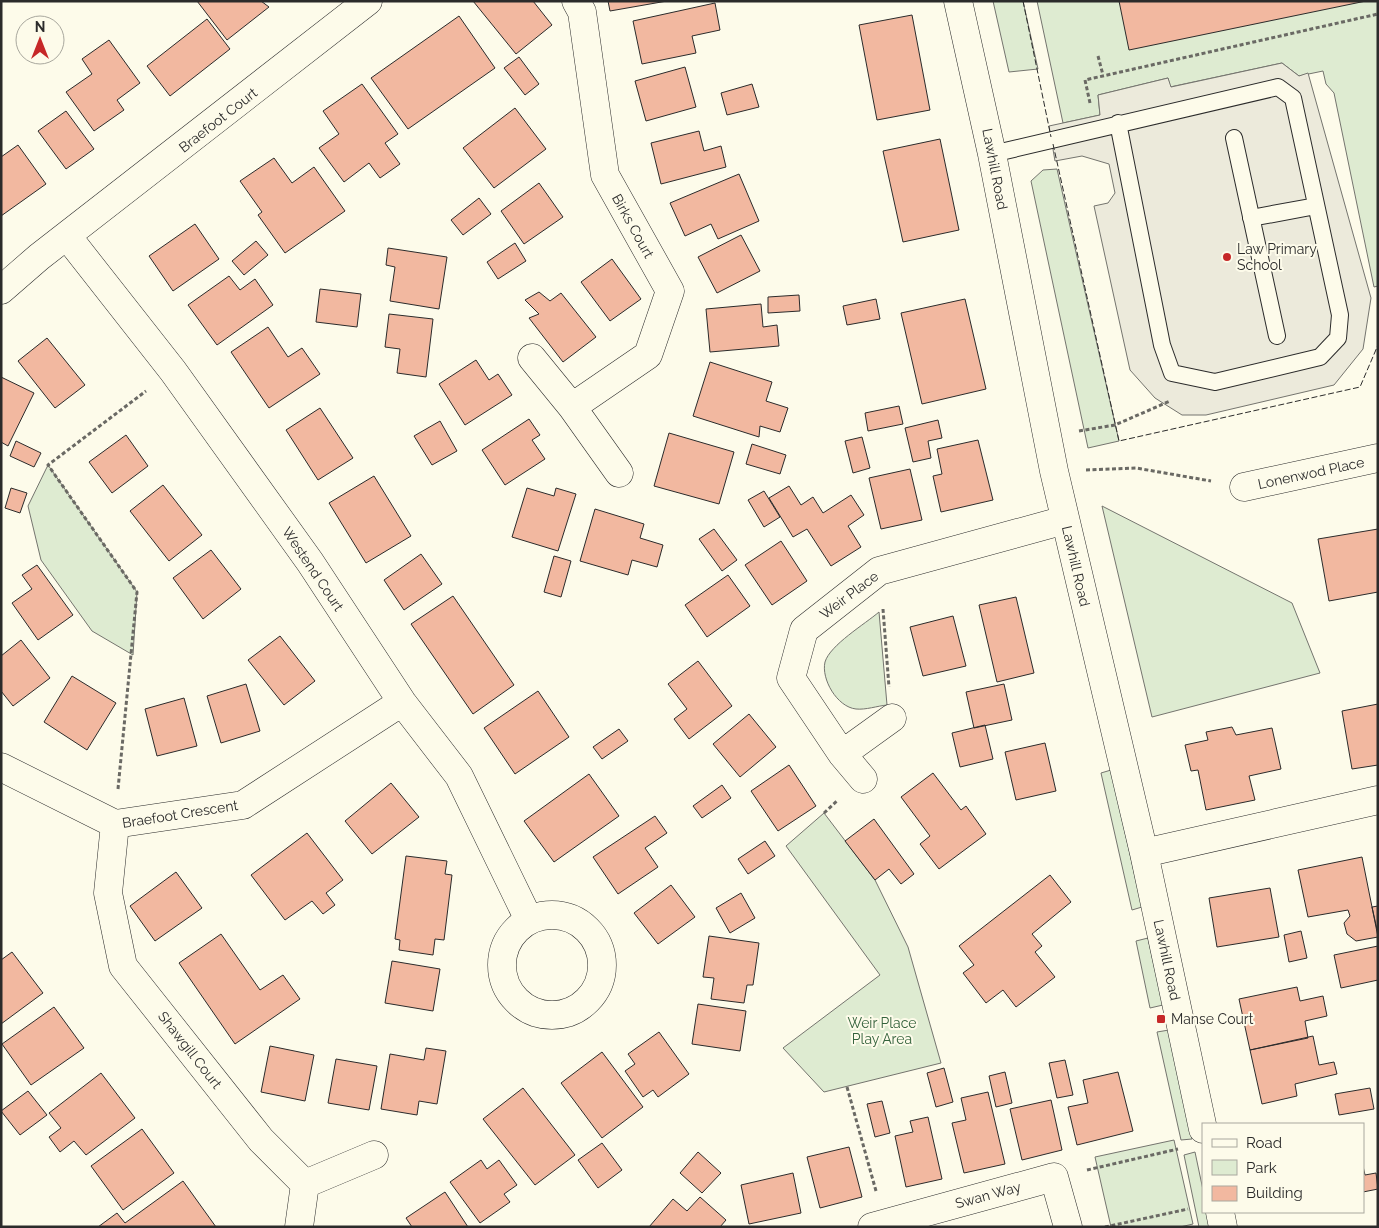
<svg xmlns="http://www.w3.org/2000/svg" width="1379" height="1228" viewBox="0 0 1379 1228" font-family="Raleway,sans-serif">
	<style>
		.green { fill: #deebd1; stroke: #74746e }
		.parking { fill: #eceadb; stroke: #74746e }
		.building { fill: #f2b8a0; stroke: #2b2b2b }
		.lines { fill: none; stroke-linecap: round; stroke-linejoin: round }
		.service-casing { stroke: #2b2b2b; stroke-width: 18 }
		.minor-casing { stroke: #2b2b2b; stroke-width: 29 }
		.path { stroke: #6a6964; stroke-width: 3; stroke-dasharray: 4 2.5; stroke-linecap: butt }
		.service { stroke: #fdfbea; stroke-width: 16 }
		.minor { stroke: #fdfbea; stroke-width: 28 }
		.fence { stroke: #2b2b2b; stroke-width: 1; stroke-dasharray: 6 2.5; stroke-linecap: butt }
		.poi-dot { fill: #c62828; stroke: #fdfbea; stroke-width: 2 }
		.labels { text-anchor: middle; stroke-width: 4; stroke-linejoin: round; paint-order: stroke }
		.street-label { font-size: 14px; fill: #2b2b2b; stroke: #fdfbea }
		.poi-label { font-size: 14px; fill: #2b2b2b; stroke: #fdfbea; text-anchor: start }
		.park-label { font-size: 14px; fill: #34623c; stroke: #fdfbea }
	</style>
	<rect width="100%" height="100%" fill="#fdfbea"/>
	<path class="green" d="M993,1h30l15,68 -29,3z
		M1037,1h341v285l-4,1 -40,-194 -8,-9 -3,-13 -24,5 -17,-13 -112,24 -2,-9 -70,17 2,20 -37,8z
		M1057,169l62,272 -31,7 -57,-267 12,-11z
		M48,465l89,127 -4,63 -41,-24 -51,-71 -13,-54z
		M1102,506l190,97 28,70 -168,44z
		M879,612l8,93c-10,1 -21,5 -31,4 -19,-2 -35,-30 -31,-47 5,-17 40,-38 54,-50z
		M1111,770l31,137 -10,3 -31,-137z
		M824,813l51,67 33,67 33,116 -117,29 -41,-44 97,-73 -94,-129z
		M1148,938l15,67 -13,3 -14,-67z
		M1169,1030l23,109 -11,1 -24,-108z
		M1174,1140l19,84 -13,3h-69l-16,-70z
		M1195,1152l8,38v22h4l3,15h-11l-15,-72z"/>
	<path class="parking" d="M1282,63l17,13 9,-3 63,225 -8,51 -29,36 -128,30h-24l-27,-17 -25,-28 -36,-164 14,-3 7,-10 -6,-29 -27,-8 -27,5 -6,-35 51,-11 -2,-20 70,-17 3,9z"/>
	<path class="building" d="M197,1h64l8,6 -42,33z
		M473,1h60l19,24 -36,29z
		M608,1h59l-57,10z
		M1119,1h247l-237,49z
		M715,3l5,27 -28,6 4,17 -54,11 -9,-43z
		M912,15l18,95 -53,10 -18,-95z
		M459,16l36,52 -87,61 -37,-51z
		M207,19l23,30 -60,47 -23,-30z
		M109,40l31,43 -23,17 7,10 -30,21 -28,-39 26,-18 -10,-15z
		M519,57l20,27 -14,11 -21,-27z
		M685,67l11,40 -50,14 -11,-40z
		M362,84l36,50 -13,9 15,21 -20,14 -11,-15 -25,19 -25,-34 20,-14 -16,-23z
		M752,84l7,23 -32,8 -6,-22z
		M515,108l31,41 -52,39 -31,-40z
		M66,111l28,38 -28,20 -28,-38z
		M699,131l5,20 17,-5 5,21 -65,17 -10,-41z
		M940,139l19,91 -56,12 -20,-91z
		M18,145l28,39 -45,32v-59z
		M274,158l18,25 22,-16 31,44 -60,42 -27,-38 4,-3 -22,-31z
		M739,174l20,47 -41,18 -7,-15 -26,12 -15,-33z
		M539,183l24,34 -39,27 -23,-33z
		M479,198l12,16 -28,21 -12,-15z
		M195,224l24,35 -46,32 -24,-35z
		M741,235l19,36 -43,22 -19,-36z
		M256,241l12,14 -24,20 -12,-14z
		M515,243l11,18 -28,18 -11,-17z
		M388,248l59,9 -8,52 -49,-8 5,-34 -9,-2z
		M612,259l29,40 -31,22 -29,-39z
		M229,276l11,14 15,-11 18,26 -56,40 -29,-40z
		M320,289l41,5 -4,33 -41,-5z
		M539,292l11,9 11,-8 35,44 -33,25 -34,-44 10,-4 -14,-14z
		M799,295l1,16 -32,2v-16z
		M876,299l4,20 -33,6 -4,-19z
		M965,299l21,90 -64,15 -21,-91z
		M761,304l2,23 14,-2 2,21 -69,6 -4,-43z
		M389,314l44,5 -7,58 -29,-4 3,-24 -15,-2z
		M268,327l20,30 14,-9 18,26 -51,34 -38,-56z
		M47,338l38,47 -30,23 -37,-47z
		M476,360l13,20 9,-6 14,21 -47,30 -26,-41z
		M710,362l62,20 -6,19 22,7 -8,24 -20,-6 -1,11 -66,-21z
		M1,377l33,16 -26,53 -7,-4z
		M899,406l4,18 -35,7 -3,-18z
		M320,408l33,50 -35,22 -32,-50z
		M529,419l11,16 -8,5 13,19 -40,26 -23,-35z
		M938,420l4,18 -14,3 3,17 -18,4 -8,-34z
		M440,421l17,30 -25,14 -18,-29z
		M669,433l65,19 -15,52 -65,-18z
		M126,435l22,31 -36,27 -23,-31z
		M862,437l8,31 -17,5 -8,-32z
		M978,440l15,60 -52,12 -8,-36 9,-2 -5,-25z
		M16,441l25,12 -7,14 -24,-11z
		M752,444l34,11 -6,19 -34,-10z
		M910,469l12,51 -41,9 -12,-51z
		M374,476l37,60 -45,27 -37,-60z
		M163,485l39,50 -33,26 -39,-50z
		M789,486l12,19 12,-8 10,16 28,-18 13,20 -16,11 13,21 -30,19 -24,-37 -14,8 -24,-39z
		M11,488l16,5 -7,20 -15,-5z
		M527,488l27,8 2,-8 20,6 -18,57 -46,-14z
		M764,491l16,26 -16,10 -16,-27z
		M595,509l49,15 -4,14 23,7 -6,22 -25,-7 -4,15 -48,-14z
		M714,529l23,31 -15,11 -23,-32z
		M1378,529v63l-49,9 -11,-62z
		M781,541l26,40 -35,24 -27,-40z
		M211,550l30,39 -38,30 -30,-41z
		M421,554l21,30 -38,26 -20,-30z
		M554,556l17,5 -10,36 -17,-5z
		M37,565l36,50 -35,25 -26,-37 20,-14 -10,-14z
		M728,575l22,31 -43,31 -22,-32z
		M453,596l61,89 -41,29 -62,-90z
		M1016,597l18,76 -37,9 -18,-77z
		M953,616l13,50 -43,10 -13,-49z
		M280,636l35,45 -31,24 -36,-45z
		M21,640l29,38 -37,28 -12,-15v-35z
		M698,661l34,45 -43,33 -15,-20 13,-10 -19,-25z
		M72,676l44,27 -29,47 -43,-28z
		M246,684l14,47 -39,12 -14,-47z
		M1004,684l8,36 -38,8 -8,-36z
		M538,691l31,46 -54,37 -31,-46z
		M184,698l13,48 -40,10 -12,-47z
		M1378,704v61l-26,4 -10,-58z
		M749,714l27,33 -36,30 -27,-33z
		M985,725l8,34 -33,8 -8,-34z
		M1232,727l4,8 36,-7 9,41 -32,7 6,24 -49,10 -8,-40 -7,1 -6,-26 23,-5 -2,-8z
		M619,729l9,12 -26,18 -9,-12z
		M1045,743l11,48 -40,9 -11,-48z
		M789,765l27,41 -38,25 -27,-40z
		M933,773l28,37 5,-4 20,28 -47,35 -19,-25 10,-8 -29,-39z
		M589,774l30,42 -65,46 -30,-41z
		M391,783l28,34 -47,37 -27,-33z
		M722,785l9,13 -29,20 -9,-12z
		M655,816l12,17 -22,15 13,19 -40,27 -25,-37z
		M874,819l40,55 -13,10 -12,-15 -14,11 -30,-39z
		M307,833l36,47 -17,13 9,12 -12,9 -11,-13 -27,19 -34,-45z
		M765,841l10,15 -27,18 -10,-15z
		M406,856l41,5 -2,13 7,1 -8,65 -9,-1 -2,16 -34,-5 1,-10 -5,-1z
		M1362,857l16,80 -22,4 -9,-7 -3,-11 6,-7 -2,-6 -40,7 -10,-47z
		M176,872l26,36 -47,33 -25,-35z
		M1050,875l21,27 -39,32 10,12 -7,6 20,25 -39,30 -13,-17 -17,13 -23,-30 11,-8 -15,-19z
		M671,885l24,32 -37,27 -24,-31z
		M1270,888l9,49 -62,10 -8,-49z
		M741,893l14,25 -25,15 -14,-25z
		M1378,906v28l-6,-27z
		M1301,931l6,27 -18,4 -5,-27z
		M221,934l39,56 23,-15 17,24 -65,45 -56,-81z
		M709,936l50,7 -6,42h-6l-3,18 -33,-4 3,-21 -11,-1z
		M1378,946v34l-37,8 -7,-33z
		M12,952l31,41 -42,31v-64z
		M392,961l48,8 -7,42 -48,-8z
		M1297,987l3,14 23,-5 4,20 -22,5 3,17 -58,12 -11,-51z
		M698,1004l48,7 -6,40 -48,-7z
		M54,1007l30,41 -53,37 -29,-41z
		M659,1032l30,42 -31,23 -5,-7 -10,7 -18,-26 10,-7 -7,-10z
		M1313,1036l6,29 15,-3 3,12 -42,10 2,12 -35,8 -12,-54z
		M270,1046l44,9 -9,46 -44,-9z
		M426,1048l20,3 -9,53 -18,-3 -2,14 -36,-6 9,-55 34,6z
		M602,1052l41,55 -41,31 -41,-55z
		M336,1059l41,7 -8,44 -41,-7z
		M1065,1060l8,35 -16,3 -8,-35z
		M944,1068l9,34 -17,5 -9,-34z
		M1005,1072l7,31 -16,4 -7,-31z
		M1118,1072l15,59 -56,14 -9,-38 20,-4 -5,-23z
		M101,1073l34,45 -49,37 -12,-14 -14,11 -11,-15 12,-9 -12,-15z
		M523,1088l52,67 -40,30 -52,-66z
		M1370,1088l4,21 -35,6 -4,-21z
		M28,1091l19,24 -27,20 -19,-24z
		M988,1092l17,72 -41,9 -12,-50 14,-3 -5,-22z
		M1051,1100l11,50 -40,10 -12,-51z
		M882,1101l8,32 -15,4 -8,-33z
		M928,1117l14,62 -36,8 -11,-51 18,-4 -3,-11z
		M142,1129l32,44 -51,37 -32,-44z
		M602,1143l20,27 -24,18 -20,-28z
		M849,1147l13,50 -42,11 -13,-51z
		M698,1152l23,21 -19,20 -22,-20z
		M481,1160l6,9 12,-9 18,25 -13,9 6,8 -30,21 -30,-41z
		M1363,1166l2,9 11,-2 2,16 -15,3z
		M793,1173l8,40 -52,11 -8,-39z
		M183,1181l33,46h-118l19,-14 8,10z
		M445,1192l23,35h-56l-6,-9z
		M700,1197l26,23 -6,7h-71l24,-28 14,12z"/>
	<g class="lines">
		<g class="service-casing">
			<path id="service" d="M1234,138l43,198
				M992,154l286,-67 15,11 47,217 -2,23 -18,19 -105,25 -43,-9 -10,-28 -44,-222
				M1251,218l65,-12"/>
		</g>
		<g class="minor-casing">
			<path id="minor" d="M958,1l34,153 62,317 90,382 59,276
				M67,236l106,135 137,191 92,140 57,74 70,144
				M1,290l38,-33 329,-256
				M532,358l40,49 76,-52 22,-64 -65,-116 -23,-163 -6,-11
				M572,407l47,66
				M1244,487l134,-29
				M842,754l50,-36
				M1,767l114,57 128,-19 159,-103
				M863,779l-21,-25 -51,-76 13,-48 75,-59 186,-51
				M115,824l-7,69 15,73 138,174 44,44 69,-29
				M1144,853l234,-53
				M502 965a50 50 0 1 1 100 0a50 50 0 1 1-100 0Z
				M1220,1212l3,15
				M299,1227l6,-43
				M872,1227l182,-50 14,50"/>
		</g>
		<path class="path" d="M1098,56l5,19
			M1090,103l-5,-23 293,-66
			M1079,431l36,-6 55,-24
			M1086,470l50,-2 75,13
			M883,609l6,78
			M118,789l19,-197 -89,-127 98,-74
			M824,813l14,-13
			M847,1087l29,104
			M1087,1170l91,-21
			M1105,1227l83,-18"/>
		<use href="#service" class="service"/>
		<use href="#minor" class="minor"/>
		<path class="fence" d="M1023,1l28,136
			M1053,144l66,297 241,-54 18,-42"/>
	</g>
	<g class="poi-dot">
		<circle cx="1227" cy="257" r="5"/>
		<rect x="1156" y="1014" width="10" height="10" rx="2.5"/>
	</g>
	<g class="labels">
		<g class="street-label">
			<text transform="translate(218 120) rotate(-38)" y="5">Braefoot Court</text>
			<text transform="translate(995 169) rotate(79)" y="5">Lawhill Road</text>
			<text transform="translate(633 226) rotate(61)" y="5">Birks Court</text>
			<text transform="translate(1311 473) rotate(-12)" y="5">Lonenwod Place</text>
			<text transform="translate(1076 566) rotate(77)" y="5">Lawhill Road</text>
			<text transform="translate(313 569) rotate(56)" y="5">Westend Court</text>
			<text transform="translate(849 595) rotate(-37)" y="5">Weir Place</text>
			<text transform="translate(180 814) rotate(-9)" y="5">Braefoot Crescent</text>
			<text transform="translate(1167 960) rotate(78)" y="5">Lawhill Road</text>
			<text transform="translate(190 1050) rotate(52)" y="5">Shawgill Court</text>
			<text transform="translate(988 1195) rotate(-15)" y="5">Swan Way</text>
		</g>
		<g class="poi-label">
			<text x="1237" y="254">Law Primary<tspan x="1237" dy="16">School</tspan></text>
			<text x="1171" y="1024">Manse Court</text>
		</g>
		<g class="park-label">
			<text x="882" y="1028">Weir Place<tspan x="882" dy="16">Play Area</tspan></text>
		</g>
	</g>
	<rect width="1379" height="1228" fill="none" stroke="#2b2b2b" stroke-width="5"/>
	<rect x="1202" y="1123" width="162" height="90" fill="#fdfbea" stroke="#a9a89e"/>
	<rect x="1212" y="1139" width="25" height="8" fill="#fdfbea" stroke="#a9a89e"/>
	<text x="1246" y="1148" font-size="15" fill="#2b2b2b">Road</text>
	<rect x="1212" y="1160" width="25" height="15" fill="#deebd1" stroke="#a9a89e"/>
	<text x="1246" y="1173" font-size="15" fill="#2b2b2b">Park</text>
	<rect x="1212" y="1186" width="25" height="15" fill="#f2b8a0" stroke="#a9a89e"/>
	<text x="1246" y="1198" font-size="15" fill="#2b2b2b">Building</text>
	<g transform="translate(40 40)"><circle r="24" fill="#fdfbea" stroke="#a9a89e"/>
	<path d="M0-4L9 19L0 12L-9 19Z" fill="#c62828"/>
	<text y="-8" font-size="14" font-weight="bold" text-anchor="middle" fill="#2b2b2b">N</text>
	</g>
</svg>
